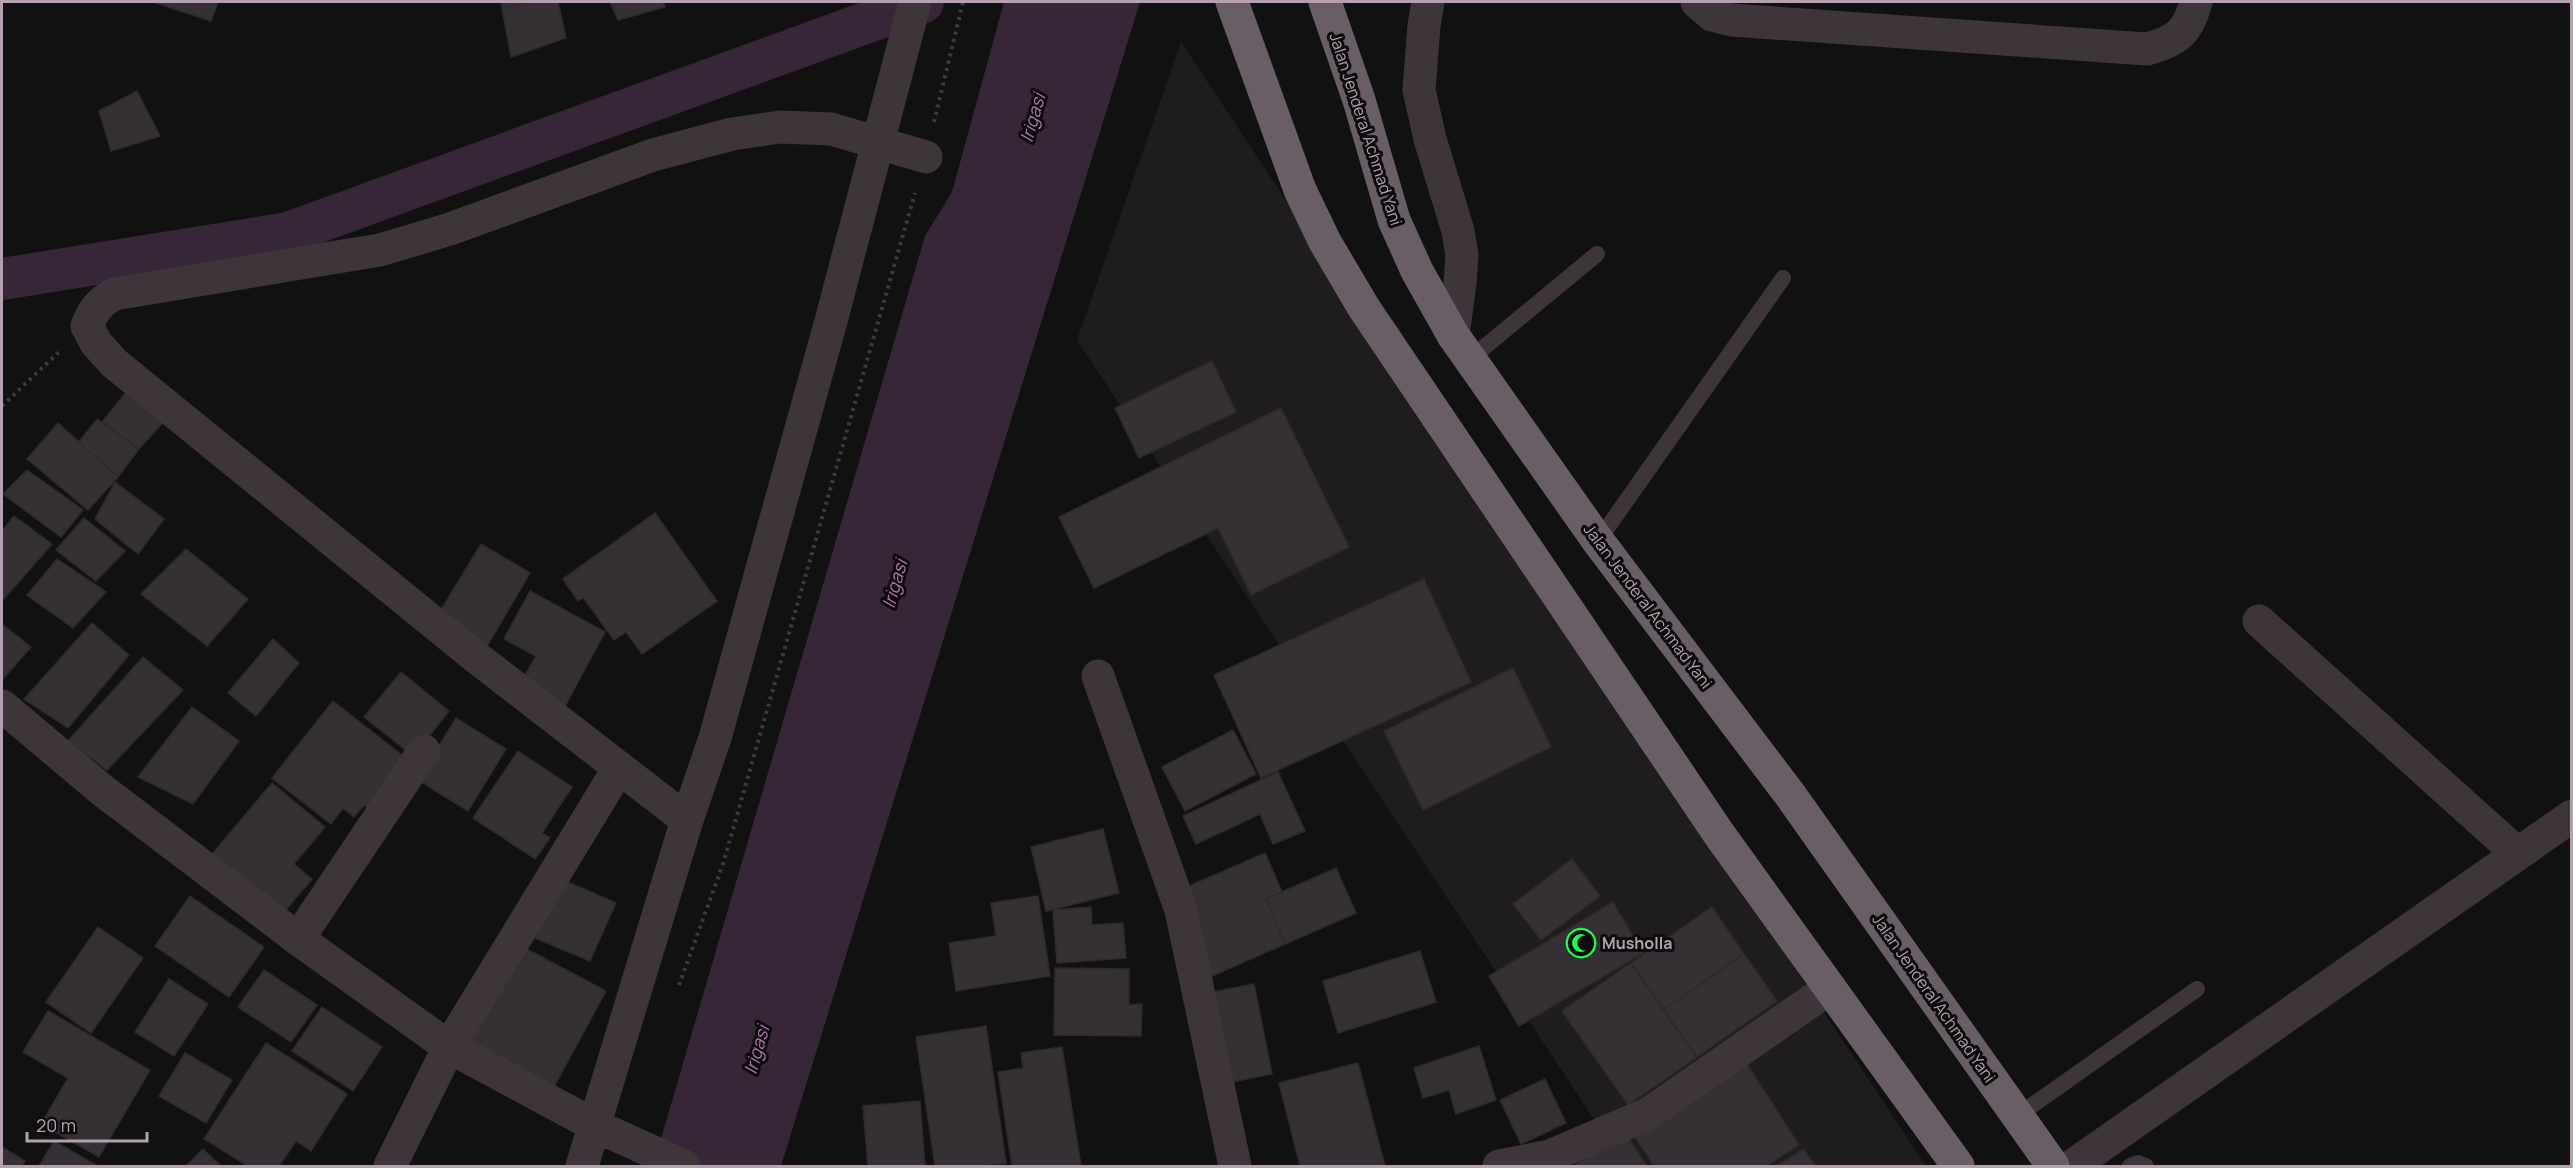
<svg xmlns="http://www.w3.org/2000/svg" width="2573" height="1168" viewBox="0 0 2573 1168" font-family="Manrope,sans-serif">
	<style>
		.built { fill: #1f1c1e }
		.water { fill: #362637 }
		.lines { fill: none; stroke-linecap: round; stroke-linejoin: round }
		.canal { stroke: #362637; stroke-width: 42 }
		.building { fill: #343033; stroke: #2e2a2c; stroke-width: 1.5 }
		.path { stroke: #41393f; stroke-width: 4; stroke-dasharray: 3 4.5; stroke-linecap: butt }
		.lane { stroke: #3d353a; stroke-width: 16 }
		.street { stroke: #3d353a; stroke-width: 33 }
		.highway { stroke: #695d66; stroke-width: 33 }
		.labels { text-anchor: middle; stroke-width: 6; stroke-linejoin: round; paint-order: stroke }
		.street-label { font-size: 16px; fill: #b4a0b0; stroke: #0d0c0c }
		.poi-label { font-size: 16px; font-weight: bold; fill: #b4a0b0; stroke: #0d0c0c; text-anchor: start }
		.water-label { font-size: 18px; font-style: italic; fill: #b374b3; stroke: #0d0c0c }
	</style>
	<rect width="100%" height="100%" fill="#121111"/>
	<path class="built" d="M1181,42l745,1124h-301l-548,-826z"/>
	<path class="water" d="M1004,2h136l-359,1164h-128l272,-930 27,-44z"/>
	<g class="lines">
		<path class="canal" d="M2,279l286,-46 635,-231"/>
	</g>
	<path class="building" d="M153,2h65l-7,19z
		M501,2h32l-31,6z
		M533,2h25l8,36 -55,19 -9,-49z
		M610,2h53l2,5 -47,13z
		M137,91l23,45 -49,15 -12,-40z
		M1212,361l24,51 -97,46 -24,-50z
		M127,391l41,26 -29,32 -37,-27z
		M1281,408l68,139 -98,48 -33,-67 -124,60 -35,-71z
		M97,419l42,30 -21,28 -39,-35z
		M58,423l60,54 -30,33 -61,-51z
		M27,470l56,40 -22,27 -58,-43z
		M115,482l49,37 -26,35 -43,-35z
		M655,513l62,88 -75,53 -16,-22 -12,8 -31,-43 -5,4 -15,-22z
		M14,516l38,28 -50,57v-70z
		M84,518l41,33 -29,30 -40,-31z
		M481,544l49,29 -44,75 -50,-30z
		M186,549l62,50 -41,47 -66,-52z
		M57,559l49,33 -33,36 -46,-33z
		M1424,579l47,103 -210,96 -47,-103z
		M530,591l75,41 -41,76 -44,-24 16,-28 -32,-17z
		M92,623l37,32 -61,73 -44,-29z
		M2,624l29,23 -29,33z
		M273,639l26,24 -43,53 -28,-23z
		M143,657l40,33 -76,80 -39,-29z
		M1513,668l38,79 -128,63 -39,-79z
		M401,672l48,39 -36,45 -49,-39z
		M333,701l79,62 -42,46 -6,-4 -10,12 -11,-9 -12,16 -59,-46z
		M192,707l47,34 -46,63 -55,-27z
		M456,718l50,31 -38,62 -50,-31z
		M1233,730l23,44 -71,37 -23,-44z
		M518,751l54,36 -30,46 8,5 -15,21 -62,-41z
		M1278,772l27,59 -32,13 -13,-30 -64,30 -13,-28z
		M272,783l53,44 -31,37 18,15 -33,39 -71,-59z
		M1103,829l16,64 -73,18 -15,-64z
		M1265,853l17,39 -16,7 19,45 -75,33 -30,-87z
		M1572,859l28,37 -59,44 -28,-36z
		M1336,868l20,45 -71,31 -19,-45z
		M561,879l55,24 -26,58 -55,-23z
		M190,896l74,51 -35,50 -74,-51z
		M1038,896l12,80 -94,15 -7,-48 47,-7 -5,-33z
		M1613,902l30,51 -124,73 -30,-50z
		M1091,907l1,18 31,-2 3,35 -69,5 -4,-53z
		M1712,907l32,47 -81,56 -32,-47z
		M98,927l45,31 -52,75 -45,-31z
		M521,946l85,45 -57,105 -85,-45z
		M1420,951l16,51 -98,31 -15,-52z
		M1744,954l33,47 -80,56 -34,-47z
		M1631,963l66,94 -69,48 -66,-94z
		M1055,968l74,1v36l13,-1 -1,32 -87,-1z
		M264,970l53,35 -26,37 -53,-35z
		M169,979l39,25 -34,52 -39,-24z
		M1254,984l18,90 -51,10 -18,-90z
		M322,1007l60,40 -29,44 -61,-40z
		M48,1011l102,59 -51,87 -58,-33 27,-46 -45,-26z
		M986,1026l20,137 -22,3h-49l-19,-129z
		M266,1043l81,51 -36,57 -15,-10 -17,25h-31l-44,-27z
		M1479,1046l17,54 -40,14 -7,-24 -26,8 -9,-30z
		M1062,1047l19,119h-69l-14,-94 25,-4 -2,-15z
		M185,1053l47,27 -26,43 -47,-27z
		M1745,1061l54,84 -33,21h-112l-21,-32z
		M1358,1063l27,103h-85l-21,-83z
		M1545,1079l21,44 -45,21 -21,-44z
		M920,1101l5,65h-57l-5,-60z
		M1625,1133l22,33h-74z
		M54,1141l44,25h-59z
		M2,1147l23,14 -3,5h-20z
		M203,1149l18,17h-35z
		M1803,1149l13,17h-39z"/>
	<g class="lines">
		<path class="path" d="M934,122l29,-120
			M2,406l58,-55
			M679,985l44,-121 192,-671"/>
		<path class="lane" d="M1470,359l127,-105
			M1598,541l185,-263
			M2017,1116l180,-127
			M2130,1166l8,-3 8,3"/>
		<path class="street" d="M1428,2l-4,23 -5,65 11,49 28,92 4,24 -2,28 -7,52
			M1697,2l15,13 20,5 415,29c30,-8 41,-17 49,-47
			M2259,621l258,232
			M1098,676l83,234 54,256
			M2,706l100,84 196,149 151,108 147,79 88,40
			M687,820l-210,-162 -363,-295 -18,-20 -9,-17c6,-16 13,-24 27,-32l266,-44 70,-21 203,-74 79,-21 48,-7 51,2 95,28
			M298,939l126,-188
			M390,1166l59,-119 170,-279
			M582,1166l105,-346 28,-82 116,-417 84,-319
			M1499,1166l51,-10 98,-42 182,-126
			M2072,1166l500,-350"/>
		<path class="highway" d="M1232,2l68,188 25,52 39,66 355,526 239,332
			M1325,2l34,98 35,120 23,51 36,64 145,206 193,255 262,370"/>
	</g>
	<defs>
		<g id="mosque-ring" transform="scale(1.5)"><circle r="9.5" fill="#0d0c0c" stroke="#1cff4a" stroke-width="1.5"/><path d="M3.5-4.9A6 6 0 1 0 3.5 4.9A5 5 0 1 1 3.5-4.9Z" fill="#1cff4a"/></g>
	</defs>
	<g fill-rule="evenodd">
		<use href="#mosque-ring" x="1581" y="943"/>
	</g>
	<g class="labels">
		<g class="street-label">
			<text transform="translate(1366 129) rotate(72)" y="6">Jalan Jenderal Achmad Yani</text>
			<text transform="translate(1648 606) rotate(53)" y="6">Jalan Jenderal Achmad Yani</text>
			<text transform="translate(1934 998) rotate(55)" y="6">Jalan Jenderal Achmad Yani</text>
		</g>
		<g class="poi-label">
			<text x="1602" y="949">Musholla</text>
		</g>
		<g class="water-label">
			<text transform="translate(1033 118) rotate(-74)" y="6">Irigasi</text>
			<text transform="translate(895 584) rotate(-74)" y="6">Irigasi</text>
			<text transform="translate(757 1050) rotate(-74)" y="6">Irigasi</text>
		</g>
	</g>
	<rect width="2573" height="1168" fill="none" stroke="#b4a0b0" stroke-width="6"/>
	<path d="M27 1132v9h120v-9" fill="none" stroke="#b4a0b0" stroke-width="3"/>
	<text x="36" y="1132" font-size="18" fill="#b4a0b0" stroke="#0d0c0c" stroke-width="4.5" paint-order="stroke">20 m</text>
</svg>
